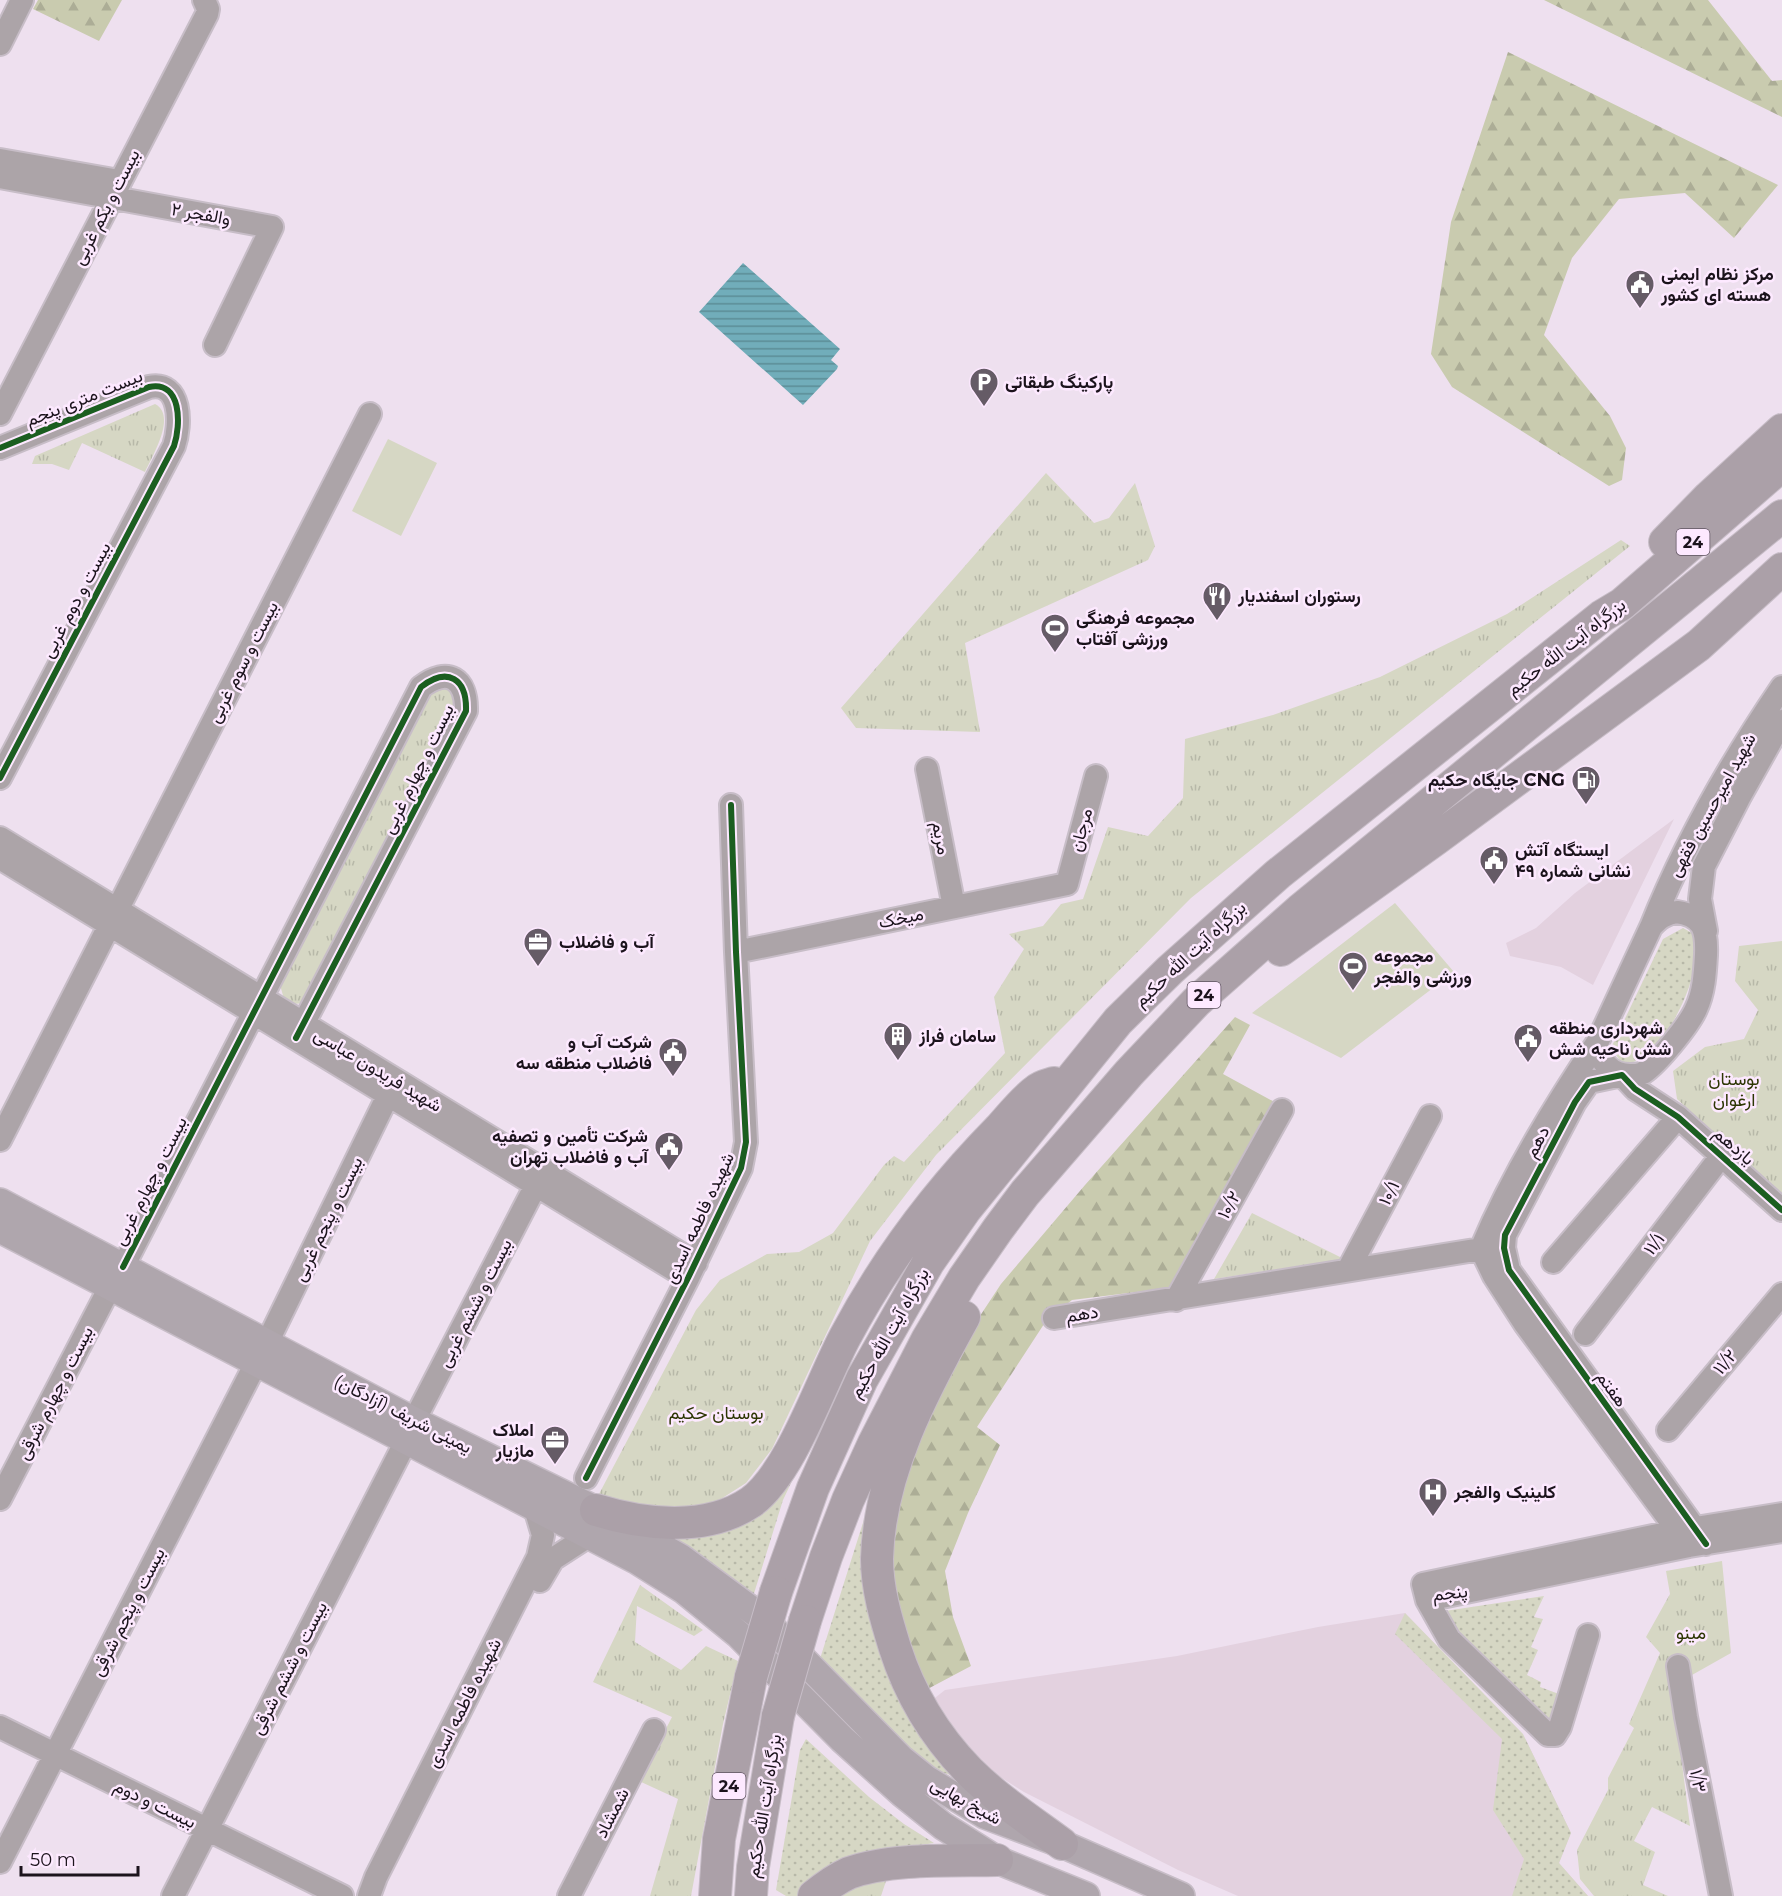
<svg xmlns="http://www.w3.org/2000/svg" width="1782" height="1896" viewBox="0 0 1782 1896" font-family="Montserrat,Vazirmatn,sans-serif">
	<style>
		.commercial { fill: #e3d1df }
		.grass { fill: #d6d7c4 }
		.forest { fill: url(#forest-firs) }
		.park { fill: url(#park-tufts) }
		.garden { fill: url(#garden-dots) }
		.water { fill: url(#water-rules) }
		.lines { fill: none; stroke-linecap: round; stroke-linejoin: round }
		.minor-casing { stroke: #c7bdc7; stroke-width: 26 }
		.major-casing { stroke: #c7bdc7; stroke-width: 30 }
		.highway-casing { stroke: #c7bdc7; stroke-width: 34 }
		.minor { stroke: #aca4a8; stroke-width: 22 }
		.major { stroke: #afa6ad; stroke-width: 27 }
		.highway { stroke: #aba0a8; stroke-width: 32 }
		.highway-bridge-casing { stroke: #c7bdc7; stroke-width: 34; stroke-linecap: butt }
		.highway-bridge { stroke: #aba0a8; stroke-width: 32 }
		.cycleway-casing { stroke: #fde9ff; stroke-width: 10 }
		.cycleway { stroke: #1b5e20; stroke-width: 6 }
		.labels { text-anchor: middle; stroke-width: 5; stroke-linejoin: round; paint-order: stroke }
		.shield { fill: #fde9ff; stroke: #5f5360; stroke-width: 1.5 }
		.shield-label { font-size: 16px; font-weight: bold; fill: #1b131c }
		.street-label { font-size: 18px; fill: #1b131c; stroke: #fde9ff }
		.poi-label { font-size: 18px; font-weight: bold; fill: #1b131c; stroke: #fde9ff; text-anchor: start }
		.park-label { font-size: 18px; fill: #2d3604; stroke: #fde9ff }
	</style>
	<defs>
		<pattern id="forest-firs" width="22" height="20" patternUnits="userSpaceOnUse" patternTransform="scale(1.5)"><rect width="22" height="20" fill="#c9cbaf"/><path d="M5 1l3.5 6h-7zM16 11l3.5 6h-7z" fill="#acad96"/></pattern>
		<pattern id="park-tufts" width="24" height="20" patternUnits="userSpaceOnUse" patternTransform="scale(1.5)"><rect width="24" height="20" fill="#d6d7c4"/><path d="M3 7l-1-3M5 7V3M7 7l1-3M15 17l-1-3M17 17v-4M19 17l1-3" fill="none" stroke="#b7b8a8"/></pattern>
		<pattern id="garden-dots" width="8" height="8" patternUnits="userSpaceOnUse" patternTransform="scale(1.5)"><rect width="8" height="8" fill="#d6d7c4"/><path d="M2 2h.1M6 6h.1" fill="none" stroke="#b7b8a8" stroke-width="1.8" stroke-linecap="round"/></pattern>
		<pattern id="water-rules" width="6" height="5" patternUnits="userSpaceOnUse" patternTransform="scale(1.5)"><rect width="6" height="5" fill="#71adba"/><path d="M0 2.5h6" fill="none" stroke="#5c8c96"/></pattern>
	</defs>
	<rect width="100%" height="100%" fill="#eee0ef"/>
	<path class="commercial" d="M1674,819l-81,166 -32,-18 -51,-11 -4,-13 30,-15 39,-35z
		M1405,1613l121,127 45,93 -12,30 29,33h-350l-60,-26 -154,-78 -41,-26 -21,-24 -31,-41 14,-11 232,-34 141,-29z"/>
	<path class="grass" d="M388,439l49,24 -36,73 -49,-25z
		M1395,903l59,69 -113,86 -89,-45z"/>
	<path class="forest" d="M38,0h84l-23,41 -66,-32z
		M1544,0h164l64,81 10,-1v37z
		M1508,52l270,133 -44,53 -49,-45 -66,6 -47,59 -28,77 66,81 16,32 -4,32 -13,6 -157,-99 -21,-33 20,-132z
		M1235,1017l15,8 -27,49 57,31 -103,182 -105,13 -26,21 -69,106 23,18 -32,68 -23,58 8,46 18,49 -49,26 -32,-114 7,-96 75,-154 29,-44 84,-99z"/>
	<path class="park" d="M155,404c22,11 -2,51 -10,68l-63,-29 -13,27 -17,-6h-20l3,-8z
		M1046,473l48,50 15,-5 26,-35 20,63 -7,14 -183,83 15,89 -124,-4 -15,-20z
		M1621,540l9,6 -439,352 -255,257 -66,86 -98,208 -26,34 -44,28 -78,-1 -25,-16 97,-184 24,-30 47,-26 32,-2 34,-19 51,-68 10,-9 10,6 101,-109 -11,-56 30,-48 -15,-15 34,-8 18,-22 22,-5 25,-72 40,9 35,-38 2,-59 88,-24 107,-38 127,-63z
		M432,686l17,2 10,15 -151,298c-10,4 -15,4 -24,-2l-4,-14z
		M1782,941v255l-105,-97 -4,-28 32,-24 39,-8 14,-29 -23,-29 4,-35z
		M1252,1213l92,46 -130,20z
		M1722,1561l9,92 -39,22 -1,26 -16,8 15,117 -38,-19 -18,34 21,11 -12,33 25,11h-74l-14,-17 -3,-29 31,-60v-12l26,-50 -5,-4 31,-71 -14,-16 24,-43 -4,-23z
		M640,1585l63,45 -9,6 -57,-30 -2,36 46,28 25,-24 32,15 -15,63 -32,172h-41l28,-97 -39,-18 33,-64 -79,-35z
		M888,1875l-7,21h-44l17,-13z"/>
	<path class="garden" d="M1683,928l9,5c9,32 -4,61 -19,89 -3,6 -6,15 -11,20 -10,11 -24,20 -39,23l-12,-17 52,-109z
		M896,1278l-55,100 -58,122 -32,103 -95,-67 71,-10z
		M873,1491l-2,64 93,225 -25,-9 -36,-27 -84,-82z
		M1544,1596l-10,21 9,2 -12,28 7,3 -11,25 14,7 -1,5 19,7 -4,22 -6,3 -5,-1 -85,-78 -14,-29z
		M1405,1613l118,121 48,99 -12,30 29,33h-76l12,-37 -31,-49 9,-71 -107,-105z
		M806,1739l63,58 35,27 30,19 -59,9 -56,25 -22,19h-11l-10,-6 24,-140z"/>
	<path class="water" d="M743,263l97,86 -9,11 7,6 -1,3 -34,36 -104,-93z"/>
	<g class="lines">
		<g class="minor-casing">
			<path id="minor" d="M0,44l22,-44
				M0,160l119,21
				M0,177l272,50 -57,118
				M0,414l207,-400 1,-5 -4,-9
				M0,448l149,-61c33,-7 32,38 25,59l-174,332
				M927,769l27,138
				M0,838l696,425
				M0,858l688,420
				M1677,912c27,4 30,19 29,43 -1,18 -2,37 -10,54 -7,16 -38,54 -53,64 -4,2 -9,2 -13,2 -20,0 -30,-13 -33,-32l54,-116c8,-9 14,-13 26,-15z
				M1651,927c34,-85 80,-165 131,-240
				M1706,931l-6,-32 4,-33 35,-68 43,-77
				M736,952l331,-68 29,-108
				M0,1140l370,-726
				M1481,1249l13,27 31,48 161,218
				M1481,1249c31,-73 72,-141 116,-206
				M1553,1262l125,-145
				M123,1267l298,-580c27,-21 46,-8 45,24l-170,327
				M1348,1270l82,-154
				M1176,1300l106,-190
				M1054,1318l427,-69 23,-1
				M1585,1334l137,-179
				M267,1343l128,-262
				M414,1421l122,-236
				M1668,1430l114,-136
				M586,1478l102,-200 53,-110 5,-26 -10,-190 -5,-147
				M0,1499l110,-212
				M1706,1544l-197,-274 -5,-22 1,-13 70,-133 14,-20 33,-7 13,14 43,28 104,93
				M540,1581l13,-22 37,-24
				M1427,1600l262,-54 93,-15
				M1588,1635l-28,92 -5,8h-7l-99,-96 -22,-39 -4,-16 254,-53 105,-17
				M1678,1666l8,51 35,179
				M0,1727l342,169
				M0,1862l256,-499
				M173,1896l233,-455
				M369,1896l7,-19 162,-320 5,-22 -8,-27
				M569,1896l85,-166"/>
		</g>
		<g class="major-casing">
			<path id="major" d="M0,1202l414,219 182,89 85,48 80,59 140,142 25,20 59,36 77,29 119,52
				M0,1229l638,332 46,29 54,44 104,105 61,55 40,32 54,34 89,36"/>
		</g>
		<g class="highway-casing">
			<path id="highway" d="M1665,542l44,-45 73,-67
				M1281,950l155,-111 263,-194 83,-76
				M964,1317c-41,74 -85,156 -87,242 0,30 9,60 18,89 15,47 40,88 74,123 28,28 62,50 93,73
				M596,1510c48,15 111,22 155,-8 40,-29 70,-120 94,-165 42,-79 92,-145 154,-208 11,-12 25,-30 38,-39 4,-4 11,-5 17,-7
				M776,1592l37,-104 49,-109 66,-116 37,-53 153,-189 52,-51 108,-96 324,-258 20,-12 160,-139
				M805,1621l21,-64 22,-57 26,-57 53,-103 37,-62 34,-49 27,-36 104,-120 67,-71 104,-92 482,-394
				M715,1896l4,-57 32,-162
				M751,1896l2,-29 25,-151
				M814,1896c11,-9 22,-17 35,-23 42,-15 103,-12 148,-13"/>
		</g>
		<use href="#minor" class="minor"/>
		<use href="#major" class="major"/>
		<use href="#highway" class="highway"/>
		<g class="highway-bridge-casing">
			<path id="highway-bridge" d="M751,1677l25,-85
				M778,1716l27,-95"/>
		</g>
		<use href="#highway-bridge" class="highway-bridge"/>
		<g class="cycleway-casing">
			<path id="cycleway" d="M0,448l149,-61c33,-7 32,38 25,59l-174,332
				M123,1267l298,-580c27,-21 46,-8 45,24l-170,327
				M586,1478l102,-200 53,-110 5,-26 -10,-190 -5,-147
				M1706,1544l-197,-274 -5,-22 1,-13 70,-133 14,-20 33,-7 13,14 43,28 104,93"/>
		</g>
		<use href="#cycleway" class="cycleway"/>
	</g>
	<defs>
		<g id="civic-pin" transform="scale(1.5)"><path d="M0 17L-7.5 6A9.5 9.5 0 1 1 7.5 6Z" fill="#655b66" stroke="#fde9ff"/><path d="M-.6-6.5H3V-4.5H.6V-3L4-1V1h2V6H-6V1h2V-1L-.6-3ZM-1.2 2.5V6h2.4V2.5Z" fill="#fff"/></g>
		<g id="parking-pin" transform="scale(1.5)"><path d="M0 17L-7.5 6A9.5 9.5 0 1 1 7.5 6Z" fill="#655b66" stroke="#fde9ff"/><path d="M-3.5-5.5H1a3.5 3.5 0 0 1 0 7H-1V5.5H-3.5ZM-1-3.4V-.6H.8a1.4 1.4 0 0 0 0-2.8Z" fill="#fff"/></g>
		<g id="restaurant-pin" transform="scale(1.5)"><path d="M0 17L-7.5 6A9.5 9.5 0 1 1 7.5 6Z" fill="#655b66" stroke="#fde9ff"/><path d="M-5-6h1v4h1v-4h1v4h1v-4h1v5L-1.5 .5V6h-2V.5L-5-1ZM5-6V6H3V1.5H1.5Q1.5-4 5-6Z" fill="#fff"/></g>
		<g id="stadium-pin" transform="scale(1.5)"><path d="M0 17L-7.5 6A9.5 9.5 0 1 1 7.5 6Z" fill="#655b66" stroke="#fde9ff"/><path d="M0-5a6.5 5 0 1 0 0 10a6.5 5 0 1 0 0-10ZM-3.5-1.8h7v3.6h-7Z" fill="#fff"/></g>
		<g id="fuel-pin" transform="scale(1.5)"><path d="M0 17L-7.5 6A9.5 9.5 0 1 1 7.5 6Z" fill="#655b66" stroke="#fde9ff"/><path d="M-5.5-6h7V0h2V4h1.3V-2.5L3-4.5l.8-.8L6-3V5H2.5V1h-1V6h-7ZM-4.2-4.7v3.2H.2V-4.7Z" fill="#fff"/></g>
		<g id="office-pin" transform="scale(1.5)"><path d="M0 17L-7.5 6A9.5 9.5 0 1 1 7.5 6Z" fill="#655b66" stroke="#fde9ff"/><path d="M-6-3h4V-5.5h4V-3h4V5H-6ZM-1-4.5V-3h2v-1.5ZM-6 0V1H6V0Z" fill="#fff"/></g>
		<g id="building-pin" transform="scale(1.5)"><path d="M0 17L-7.5 6A9.5 9.5 0 1 1 7.5 6Z" fill="#655b66" stroke="#fde9ff"/><path d="M-4-6H4V6H1V3H-1V6H-4ZM-2.5-4.3h1.7v1.8h-1.7ZM.8-4.3h1.7v1.8H.8ZM-2.5-1h1.7V.8h-1.7ZM.8-1h1.7V.8H.8Z" fill="#fff"/></g>
		<g id="hospital-pin" transform="scale(1.5)"><path d="M0 17L-7.5 6A9.5 9.5 0 1 1 7.5 6Z" fill="#655b66" stroke="#fde9ff"/><path d="M-5-5h3v3.5h4V-5h3V5h-3V1.5h-4V5h-3Z" fill="#fff"/></g>
	</defs>
	<g fill-rule="evenodd">
		<use href="#civic-pin" x="1640" y="284"/>
		<use href="#parking-pin" x="984" y="382"/>
		<use href="#restaurant-pin" x="1217" y="596"/>
		<use href="#stadium-pin" x="1055" y="628"/>
		<use href="#fuel-pin" x="1586" y="780"/>
		<use href="#civic-pin" x="1494" y="860"/>
		<use href="#office-pin" x="538" y="942"/>
		<use href="#stadium-pin" x="1353" y="966"/>
		<use href="#building-pin" x="898" y="1036"/>
		<use href="#civic-pin" x="1528" y="1038"/>
		<use href="#civic-pin" x="673" y="1052"/>
		<use href="#civic-pin" x="669" y="1146"/>
		<use href="#office-pin" x="555" y="1440"/>
		<use href="#hospital-pin" x="1433" y="1492"/>
	</g>
	<g class="labels">
		<g class="shield">
			<rect x="1676.5" y="529" width="33" height="26" rx="4.5"/>
			<rect x="1187.5" y="982" width="33" height="26" rx="4.5"/>
			<rect x="712.5" y="1773" width="33" height="26" rx="4.5"/>
		</g>
		<g class="shield-label">
			<text x="1693" y="548">24</text>
			<text x="1204" y="1001">24</text>
			<text x="729" y="1792">24</text>
		</g>
		<g class="street-label">
			<text transform="translate(106 207) rotate(-63)" y="6">بیست و یکم غربی</text>
			<text transform="translate(201 214) rotate(10)" y="6">والفجر ۲</text>
			<text transform="translate(84 398) rotate(-22)" y="6">بیست متری پنجم</text>
			<text transform="translate(76 600) rotate(-62)" y="6">بیست و دوم غربی</text>
			<text transform="translate(1566 647) rotate(-38)" y="6">بزرگراه آیت الله حکیم</text>
			<text transform="translate(243 662) rotate(-63)" y="6">بیست و سوم غربی</text>
			<text transform="translate(418 769) rotate(-64)" y="6">بیست و چهارم غربی</text>
			<text transform="translate(1712 805) rotate(-61)" y="6">شهید امیرحسین فقهی</text>
			<text transform="translate(1081 830) rotate(-75)" y="6">مرجان</text>
			<text transform="translate(941 838) rotate(79)" y="6">مریم</text>
			<text transform="translate(901 918) rotate(-12)" y="6">میخک</text>
			<text transform="translate(1190 954) rotate(-43)" y="6">بزرگراه آیت الله حکیم</text>
			<text transform="translate(378 1070) rotate(31)" y="6">شهید فریدون عباسی</text>
			<text transform="translate(1537 1142) rotate(-62)" y="6">دهم</text>
			<text transform="translate(1734 1146) rotate(41)" y="6">یازدهم</text>
			<text transform="translate(150 1181) rotate(-63)" y="6">بیست و چهارم غربی</text>
			<text transform="translate(1389 1193) rotate(-62)" y="6">۱۰/۱</text>
			<text transform="translate(1229 1205) rotate(-61)" y="6">۱۰/۲</text>
			<text transform="translate(699 1218) rotate(-65)" y="6">شهیده فاطمه اسدی</text>
			<text transform="translate(328 1219) rotate(-64)" y="6">بیست و پنجم غربی</text>
			<text transform="translate(1654 1244) rotate(-53)" y="6">۱۱/۱</text>
			<text transform="translate(475 1303) rotate(-63)" y="6">بیست و ششم غربی</text>
			<text transform="translate(1082 1314) rotate(-9)" y="6">دهم</text>
			<text transform="translate(889 1333) rotate(-61)" y="6">بزرگراه آیت الله حکیم</text>
			<text transform="translate(1725 1362) rotate(-50)" y="6">۱۱/۲</text>
			<text transform="translate(1612 1389) rotate(54)" y="6">هفتم</text>
			<text transform="translate(55 1393) rotate(-63)" y="6">بیست و چهارم شرقی</text>
			<text transform="translate(403 1414) rotate(27)" y="6">یمینی شریف (آزادگان)</text>
			<text transform="translate(1450 1593) rotate(-7)" y="6">پنجم</text>
			<text transform="translate(128 1612) rotate(-63)" y="6">بیست و پنجم شرقی</text>
			<text transform="translate(289 1668) rotate(-63)" y="6">بیست و ششم شرقی</text>
			<text transform="translate(464 1703) rotate(-63)" y="6">شهیده فاطمه اسدی</text>
			<text transform="translate(1698 1781) rotate(79)" y="6">۱/۳</text>
			<text transform="translate(966 1801) rotate(29)" y="6">شیخ بهایی</text>
			<text transform="translate(155 1804) rotate(26)" y="6">بیست و دوم</text>
			<text transform="translate(764 1806) rotate(-81)" y="6">بزرگراه آیت الله حکیم</text>
			<text transform="translate(612 1813) rotate(-63)" y="6">شمشاد</text>
		</g>
		<g class="poi-label">
			<text x="1661" y="280">مرکز نظام ایمنی<tspan x="1661" dy="21">هسته ای کشور</tspan></text>
			<text x="1005" y="388">پارکینگ طبقاتی</text>
			<text x="1238" y="602">رستوران اسفندیار</text>
			<text x="1076" y="624">مجموعه فرهنگی<tspan x="1076" dy="21">ورزشی آفتاب</tspan></text>
			<text x="1565" y="786" text-anchor="end">جایگاه حکیم CNG</text>
			<text x="1515" y="856">ایستگاه آتش<tspan x="1515" dy="21">نشانی شماره ۴۹</tspan></text>
			<text x="559" y="948">آب و فاضلاب</text>
			<text x="1374" y="962">مجموعه<tspan x="1374" dy="21">ورزشی والفجر</tspan></text>
			<text x="1549" y="1034">شهرداری منطقه<tspan x="1549" dy="21">شش ناحیه شش</tspan></text>
			<text x="919" y="1042">سامان فراز</text>
			<text x="652" y="1048" text-anchor="end">شرکت آب و<tspan x="652" dy="21">فاضلاب منطقه سه</tspan></text>
			<text x="648" y="1142" text-anchor="end">شركت تأمين و تصفيه<tspan x="648" dy="21">آب و فاضلاب تهران</tspan></text>
			<text x="534" y="1436" text-anchor="end">املاک<tspan x="534" dy="21">مازیار</tspan></text>
			<text x="1454" y="1498">کلینیک والفجر</text>
		</g>
		<g class="park-label">
			<text x="1734" y="1085">بوستان<tspan x="1734" dy="21">ارغوان</tspan></text>
			<text x="716" y="1419">بوستان حکیم</text>
			<text x="1691" y="1639">مینو</text>
		</g>
	</g>
	<path d="M21 1866v9h117v-9" fill="none" stroke="#1b131c" stroke-width="3"/>
	<text x="30" y="1866" font-size="18" fill="#1b131c" stroke="#fde9ff" stroke-width="4.5" paint-order="stroke">50 m</text>
</svg>
